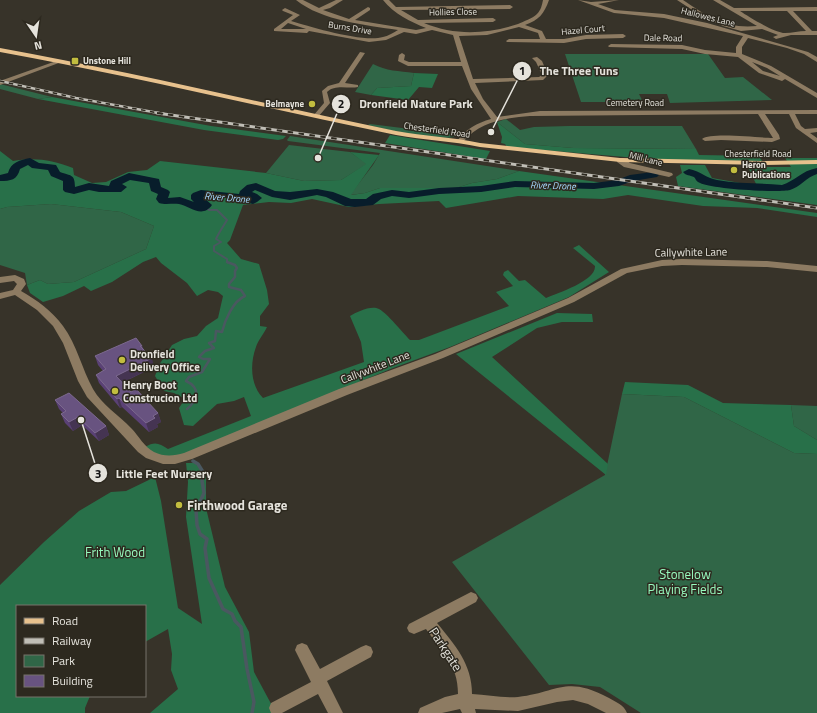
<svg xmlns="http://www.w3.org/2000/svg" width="817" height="713" viewBox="0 0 817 713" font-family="'Titillium Web',sans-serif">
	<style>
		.green { fill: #306647 }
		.forest { fill: #287049 }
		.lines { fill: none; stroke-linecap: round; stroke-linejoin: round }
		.stream-far2 { stroke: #4a5860; stroke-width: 2 }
		.stream-far1 { stroke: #4a5860; stroke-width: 2.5 }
		.stream { stroke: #4a5860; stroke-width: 3.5 }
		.river { fill: #081d2b; fill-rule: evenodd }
		.minor { fill: #8d7b62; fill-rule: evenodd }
		.major { fill: #e7c18d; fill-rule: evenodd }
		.rail-far1-casing { stroke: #c0beb6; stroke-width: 2.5 }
		.rail-casing { stroke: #c0beb6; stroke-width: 3 }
		.rail-far1 { stroke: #2d291f; stroke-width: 1.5; stroke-dasharray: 4.5; stroke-linecap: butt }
		.rail { stroke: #2d291f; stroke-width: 2; stroke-dasharray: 5.5; stroke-linecap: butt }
		.wall { fill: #5a4175 }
		.shaded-wall { fill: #453452 }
		.building { fill: #685380; stroke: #7c698e }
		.poi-dot { fill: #c2bd3f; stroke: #2d291f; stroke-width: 1.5 }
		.labels { text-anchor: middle; stroke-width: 3; stroke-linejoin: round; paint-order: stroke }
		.far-street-label { font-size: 9px; fill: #e5e3dc; stroke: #2d291f }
		.far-poi-label { font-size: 9px; font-weight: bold; fill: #e5e3dc; stroke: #2d291f; text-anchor: start }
		.far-water-label { font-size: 10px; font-style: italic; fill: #a3d6fc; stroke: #2d291f }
		.street-label { font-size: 11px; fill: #e5e3dc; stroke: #2d291f }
		.poi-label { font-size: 11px; font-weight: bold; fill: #e5e3dc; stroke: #2d291f; text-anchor: start }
		.near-poi-label { font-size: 13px; font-weight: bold; fill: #e5e3dc; stroke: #2d291f; text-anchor: start }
		.near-park-label { font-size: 13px; fill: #97fabe; stroke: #2d291f }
		.near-street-label { font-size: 13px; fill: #e5e3dc; stroke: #2d291f }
		.leader { fill: none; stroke: #e5e3dc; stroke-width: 1.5 }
		.callout-dot { fill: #e5e3dc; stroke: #2d291f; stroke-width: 1.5 }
		.mark-label { font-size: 12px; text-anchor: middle; font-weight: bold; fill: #111 }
		.callout-label { font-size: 12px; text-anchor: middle; font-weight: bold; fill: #e5e3dc; stroke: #2d291f; stroke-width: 3; stroke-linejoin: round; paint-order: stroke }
	</style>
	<rect width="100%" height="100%" fill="#373329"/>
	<path class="green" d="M565,54h143l17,24 18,-1 29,23 -102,3 -3,-9h-28l4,8h-62z
		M373,64c13,7 26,7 41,9l-3,13 -34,2 -6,7 -16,-3z
		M0,84l52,13 -14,2 -38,-10z
		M506,119l14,11 14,-3 35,-1h113l14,23 -123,-1 -48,-4 -28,-22z
		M370,124l88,11c-12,9 -73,-6 -90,-10z
		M290,136l229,35 -22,8 -25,4 -16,5h-76l-15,5 -15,2 23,-30 7,-12 -92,-12 -1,-1z
		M289,145l61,7 17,12 -26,16 -37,1 -38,-8z
		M51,204l70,8 33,14 -8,23 -72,33 -26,2 -8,-4 -13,5 -2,-12 -25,-8v-56l7,-2z
		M622,394l62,3 110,56 23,1v259h-176l-41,-26 -28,-3 -23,1 -97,-123 153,-87z
		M791,405l26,1v34l-23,-14z"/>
	<path class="forest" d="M414,73l24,1 -6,14 -13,-1 -11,13 -37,-5 6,-7 34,-2z
		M52,97l159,29 75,10 -3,3 -5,1 -74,-10 -166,-31z
		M497,122l28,22 48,4 123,1 3,6 60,1 3,5 -102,-1 -153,-13 -2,-3 -4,-1 1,-6z
		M390,135l100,16 -4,8 -101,-16z
		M0,151l13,10c22,-4 39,-1 60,7l1,7 18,8 14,-1 22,-10 19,-2 13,-9 106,12 38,8 37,-1 25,-16 -16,-12 29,3 -28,40 14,-2 15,-5h76l16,-5 25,-4 22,-8 298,42v4l-60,-9 -54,-2 -75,-11 -25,4 -85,-3 -72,12 -7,-7 -60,3 -30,3 -37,-8 -21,4 -22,-1 -26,3 -13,35 -3,3 14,16 18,5 8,26 2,14 -9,12v10l7,1c-3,7 -9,13 -11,20 -6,16 -6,38 7,51l101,-36 -3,-20 -11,-26c7,-4 21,-11 29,-7 9,5 23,23 31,31h9l90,-34 -13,-14 17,-6 -10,-11 1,-3 4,-2 11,11 6,-1 21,18c12,-5 50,-17 49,-32l-22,-18 6,-3 30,27 -40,25 -119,50 -57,21 -208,86 -13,3 -15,-1 -12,-9c10,-6 14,-4 23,2l83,-33 -7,-19 -10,4 -17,3 -24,22 -9,-1 -5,-17 6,-9 -11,-6 -10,-2 -9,-15 4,-11 13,-20 12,-6 13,-3 9,-10 12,-8 5,-22 -5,-4 -10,-2 -11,6 -10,-13 -26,-20 -5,-6 -13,5 -31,20 -21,9 -7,-5 -21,10 -20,6 -13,-9 -3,-8 13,-5 8,4 26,-2 72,-33 8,-23 -33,-14 -70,-8 -44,3 -7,2z
		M785,158h32v47l-139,-19 -2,-9 6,-4 -2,-8h25l7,13 45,8 -9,-19h43z
		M557,313l35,1 1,8h-31l-25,6 -45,29 116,107 -2,11 -150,-121z
		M625,382l63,3 35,18 68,2 3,21 23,14v14l-23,-1 -110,-56 -62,-3z
		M186,463h10l10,14v31l19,79 24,45 5,40 22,41h-126l28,-24 -7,-19 1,-16 -4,-25 -23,13v-36h-128v90h73l-5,12v5h-85v-128l44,-43 35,-31 32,-19 15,-1 29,-14 6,24 17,107 24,16 -16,-107 2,-35z"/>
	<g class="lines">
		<path class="stream-far2" d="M204,206l5,4h8l10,10c-4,7 -8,12 -11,19l5,3 -7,4v5l13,8v3l2,1"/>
		<path class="stream-far1" d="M187,409c11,-9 14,-21 -1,-28l3,-4 13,-5 8,-13h-7l-4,-2 6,-6 9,-3 -5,-5 6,-2 1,-10 6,1c3,-12 11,-31 23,-36l-4,-6 -12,-3v-3l6,-7v-6l2,-3 -2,-3 -8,-3"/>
		<path class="stream" d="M193,461l5,3 5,8 -1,9 2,12 -8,17 1,15 3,9 7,5 -2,9 4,30 14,31 9,5 3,7 6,6 6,42 7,33 -2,11"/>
		<path class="river" d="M30,158l9,5 17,2 4,7c11,4 15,2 15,15l14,-4 20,3 2,-5 18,-8 30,6 2,8 7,3 2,2 -2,6 12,-1 14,5 -3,-3v-4l2,-2 8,-3 38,4 1,-3 7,-6 9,-2 19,8 15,1 27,-3 16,3 18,7h15l7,-5 19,-4 17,2 30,-4 42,-2 34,-5 79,2 23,-3 13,-5 23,-3 6,3 -2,2 -24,4 -14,5 -25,3 -79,-2 -34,5 -42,2 -30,4 -17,-2 -11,3 -8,6 -18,2 -10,-1 -19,-9 -9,-2 -27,5 -18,-3 -17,-7 -3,2 5,2 5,4 -5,4 -4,2 -27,-6 -23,-1 9,8c-10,14 -22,1 -33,-1 -7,-1 -13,1 -20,-1l-3,-4 2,-5 -7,-3 -2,-8 -19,-3 -8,4 5,3 -6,5h-22l-10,-2 -15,4 -9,-2 -2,-2v-9l-12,-5 -3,-6 -16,-2 -4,-3 -8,4c-3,11 -9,12 -20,12v-6l8,-2c3,-11 12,-13 22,-15z
			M817,168v6c-10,3 -17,13 -27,16 -11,3 -82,-1 -92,-8 -2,-1 -2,-3 -4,-5 -4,-2 -8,-1 -11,-5l6,-3c11,2 17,9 28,11 21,4 44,3 65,5 13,-4 19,-14 35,-17z"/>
		<path class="minor" d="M296,0h7l16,8 17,-8h7l-13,8 -7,2 26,9 19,-12 2,1v2l-15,10 61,10 10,-2c-15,-6 -32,-14 -43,-28h6l7,7 114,-2 3,2 -3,2 -109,1 17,10 75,-2 3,2 -3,2 -69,1c31,13 63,11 94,1 6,-3 14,-5 19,-10 4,-4 5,-9 6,-14h6c-5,14 -10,20 -24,25l17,6 4,8h18l22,-4 37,-1 3,2 -3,2 -37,1 -22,4 -57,-1 -1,-1 3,-2h31l-2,-6 -19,-6 -32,8 -28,1 14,43 66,-2 3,-2 -6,-13 -4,-4 5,-1 5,4 6,14 -5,5 -68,3 8,16 14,18 43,-6 277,-1v4h-22l6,12 4,3 12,-1v4l-7,1 7,5v5l-21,-15 -7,-14h-24l14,21 1,4 -8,3 -51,-2 -16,1 -3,-2c9,-7 57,-1 71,-1l-15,-24 -228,2c-24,2 -50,5 -67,26h-4l-2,-1c9,-12 20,-18 34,-22l-20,-30 -9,-23h-54l-10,-5 1,-6 3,-2 3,2 -1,5 5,2h52l-8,-27 -21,-5 -16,4 -12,-2 -18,8 -17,2 -60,-11 -2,2 -33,-2v-2l19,-14 -10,-4 -1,-1 3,-2 15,7 -9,6c20,6 73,22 92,16 5,-1 10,-4 15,-7 -32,-5 -76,-9 -102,-30zM288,23l18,6h-25z
			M578,0l13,2 28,-2 -21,4 17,6 49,4 43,9 101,29 9,5v5l-13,-8 -17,-6 -39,-10 -6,9v7l29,12 46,27v5l-32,-19 -3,2 -23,-8 -21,-16 -33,-3 -23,-5 -73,-2 -1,-1 3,-2 71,1 23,5 31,3v-6l7,-11 -79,-18 -50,-5zM752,62l15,6 13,8 -17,-5z
			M677,0h6c25,17 43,29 74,26l-44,-26h7l14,8 83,-1v4h-24l19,20h5v4h-26l-15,4 -3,-2 5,-2 -16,-6 -21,2 -18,-5 -23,-11zM740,11h47l19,20c-7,0 -14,2 -21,2 -10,0 -36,-16 -45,-22z
			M360,52l5,1 -20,30 13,2v2c-10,2 -23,-3 -31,5l3,11 -12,14h-4l-1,-1 11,-13 -2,-12 6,-5 11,-3z
			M59,60l5,1 -64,24v-4z
			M617,158h6l7,5 42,10 1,2 -4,2 -45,-10 -7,-5z
			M682,259l85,2 50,5v6l-50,-5 -85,-2 -20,1 -35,7 -53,29 -131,56 -96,37 -155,64 -17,5h-12l-17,-6 -8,-6 -51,-55 -9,-16 -15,-38 -10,-17 -16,-16 -22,-15 -15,4v-6l13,-3 4,-6 -3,-3 -14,2v-6l15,-2 9,4 2,5 -5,7c16,9 31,20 42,35 14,19 19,43 30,63 9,16 26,26 38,39 8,8 13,19 23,24 10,5 20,4 30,1l155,-64 96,-35 133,-56 53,-29 41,-9z
			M471,592l5,2 2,4 -2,4 -39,21c18,22 35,41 35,71 15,1 31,4 46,3 41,-5 48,-22 91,1 7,4 15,7 18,15h-21l-18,-9 -15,-4 -16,2 -39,9 -43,-2 1,4h-14l-2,-4 -18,4h-24l2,-5 25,-11 13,-3c0,-30 -16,-42 -32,-65l-12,5 -5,-2 -2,-4 2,-4z
			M302,643l5,2 13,24 41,-22 5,-2 5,2 2,5 -2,5 -44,24 16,32h-15l-10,-19 -36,19h-11l-2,-5 2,-5 40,-21 -16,-32 2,-5z"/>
		<path class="major" d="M0,48c133,24 264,56 396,83 28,5 56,6 84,12l140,15 145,3 52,-1v4l-52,1 -145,-3 -140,-15c-28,-6 -56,-7 -84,-12 -132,-27 -263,-59 -396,-83z"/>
		<g class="rail-far1-casing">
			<path id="rail-far1" d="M0,81l76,17 88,16"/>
		</g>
		<g class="rail-casing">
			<path id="rail" d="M157,113l660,95"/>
		</g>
		<use href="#rail-far1" class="rail-far1"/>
		<use href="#rail" class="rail"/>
	</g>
	<path class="wall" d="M142,346l2,4 10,17 -32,16 9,9 27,21 3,9 -4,2 1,3 -9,5 -27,-25 -2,1 -21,-25 -3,-8 7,-4 -5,-6 -3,-9z
		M55,400l51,26 3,9 -10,6 -17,-16 -9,6 -8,-8 -4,-9 2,-1 -4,-4z"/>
	<path class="shaded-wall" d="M152,358l2,9 -35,17 -3,-8z
		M119,398l3,9 -2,1 -3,-9z
		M158,413l3,9 -4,2 1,3 -9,5 -3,-9 7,-7z
		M78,417l4,8 -9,6 -4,-9z
		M106,426l3,9 -10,6 -4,-8z"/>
	<path class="building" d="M136,338l6,8h-2l12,12 -36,18 15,16 5,-3 22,24 -5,3 2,2 -9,5 -27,-25 -2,1 -21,-24 10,-6 -11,-13z
		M69,393l37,33 -11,7 -17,-16 -9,5 -8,-8 5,-3 -11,-11z"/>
	<g class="poi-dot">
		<rect x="71" y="57" width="8" height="8" rx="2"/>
		<circle cx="312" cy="104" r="4"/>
		<circle cx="734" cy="170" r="4"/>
		<circle cx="122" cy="360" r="4"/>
		<circle cx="115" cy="391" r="4"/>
		<circle cx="179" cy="505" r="4"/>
	</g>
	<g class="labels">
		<g class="far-street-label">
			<text transform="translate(453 12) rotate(-1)" y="3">Hollies Close</text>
			<text transform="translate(708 17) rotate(14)" y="3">Hallowes Lane</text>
			<text transform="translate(350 28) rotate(9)" y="3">Burns Drive</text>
			<text transform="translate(583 30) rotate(-5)" y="3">Hazel Court</text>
			<text transform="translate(663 38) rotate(1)" y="3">Dale Road</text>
			<text x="635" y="106">Cemetery Road</text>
			<text transform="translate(437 130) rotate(8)" y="3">Chesterfield Road</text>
			<text x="758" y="157">Chesterfield Road</text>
			<text transform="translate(646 159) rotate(14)" y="3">Mill Lane</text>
		</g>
		<g class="far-poi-label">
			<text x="83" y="64">Unstone Hill</text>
			<text x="304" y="107" text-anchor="end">Belmayne</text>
			<text x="742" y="168">Heron<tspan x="742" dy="10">Publications</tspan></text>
		</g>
		<g class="far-water-label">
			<text transform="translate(553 185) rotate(2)" y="4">River Drone</text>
			<text transform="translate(227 197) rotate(5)" y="4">River Drone</text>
		</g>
		<g class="street-label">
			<text transform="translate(691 252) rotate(-1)" y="4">Callywhite Lane</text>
			<text transform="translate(375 367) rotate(-21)" y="4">Callywhite Lane</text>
		</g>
		<g class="poi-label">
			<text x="130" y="358">Dronfield<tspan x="130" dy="13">Delivery Office</tspan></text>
			<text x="123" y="389">Henry Boot<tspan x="123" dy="13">Construcion Ltd</tspan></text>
		</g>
		<g class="near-poi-label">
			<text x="187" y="510">Firthwood Garage</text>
		</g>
		<g class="near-park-label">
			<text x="115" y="557">Frith Wood</text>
			<text x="685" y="579">Stonelow<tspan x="685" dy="15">Playing Fields</tspan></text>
		</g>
		<g class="near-street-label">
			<text transform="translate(446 649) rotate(57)" y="5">Parkgate</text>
		</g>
	</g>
	<path class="leader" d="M491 132L522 71M318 158L341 104M81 420L98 473"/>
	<g class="callout-dot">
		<circle cx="491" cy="132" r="4"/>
		<circle cx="318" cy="158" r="4"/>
		<circle cx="81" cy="420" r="4"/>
		<circle cx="522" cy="71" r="10"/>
		<circle cx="341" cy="104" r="10"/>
		<circle cx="98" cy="473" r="10"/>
	</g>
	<g class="mark-label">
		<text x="522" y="75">1</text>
		<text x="341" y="108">2</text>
		<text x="98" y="478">3</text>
	</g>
	<g class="callout-label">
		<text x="579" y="75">The Three Tuns</text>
		<text x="416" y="108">Dronfield Nature Park</text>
		<text x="164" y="478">Little Feet Nursery</text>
	</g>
	<rect x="16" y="605" width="130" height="92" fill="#2d291f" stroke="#77736b"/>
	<rect x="24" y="618" width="20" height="6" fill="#e7c18d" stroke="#77736b"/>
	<text x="52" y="625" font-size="12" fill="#e5e3dc">Road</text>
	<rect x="24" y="638" width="20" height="6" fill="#c0beb6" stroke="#77736b"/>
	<text x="52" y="645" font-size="12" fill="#e5e3dc">Railway</text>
	<rect x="24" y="655" width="20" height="12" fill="#306647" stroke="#77736b"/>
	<text x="52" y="665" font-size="12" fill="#e5e3dc">Park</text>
	<rect x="24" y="675" width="20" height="12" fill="#685380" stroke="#77736b"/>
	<text x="52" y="685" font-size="12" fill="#e5e3dc">Building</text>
	<g transform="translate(36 36) rotate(167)" stroke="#2d291f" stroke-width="3" paint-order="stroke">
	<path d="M0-3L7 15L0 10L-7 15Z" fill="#e5e3dc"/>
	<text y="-6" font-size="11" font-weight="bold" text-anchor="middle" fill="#e5e3dc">N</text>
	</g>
</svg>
